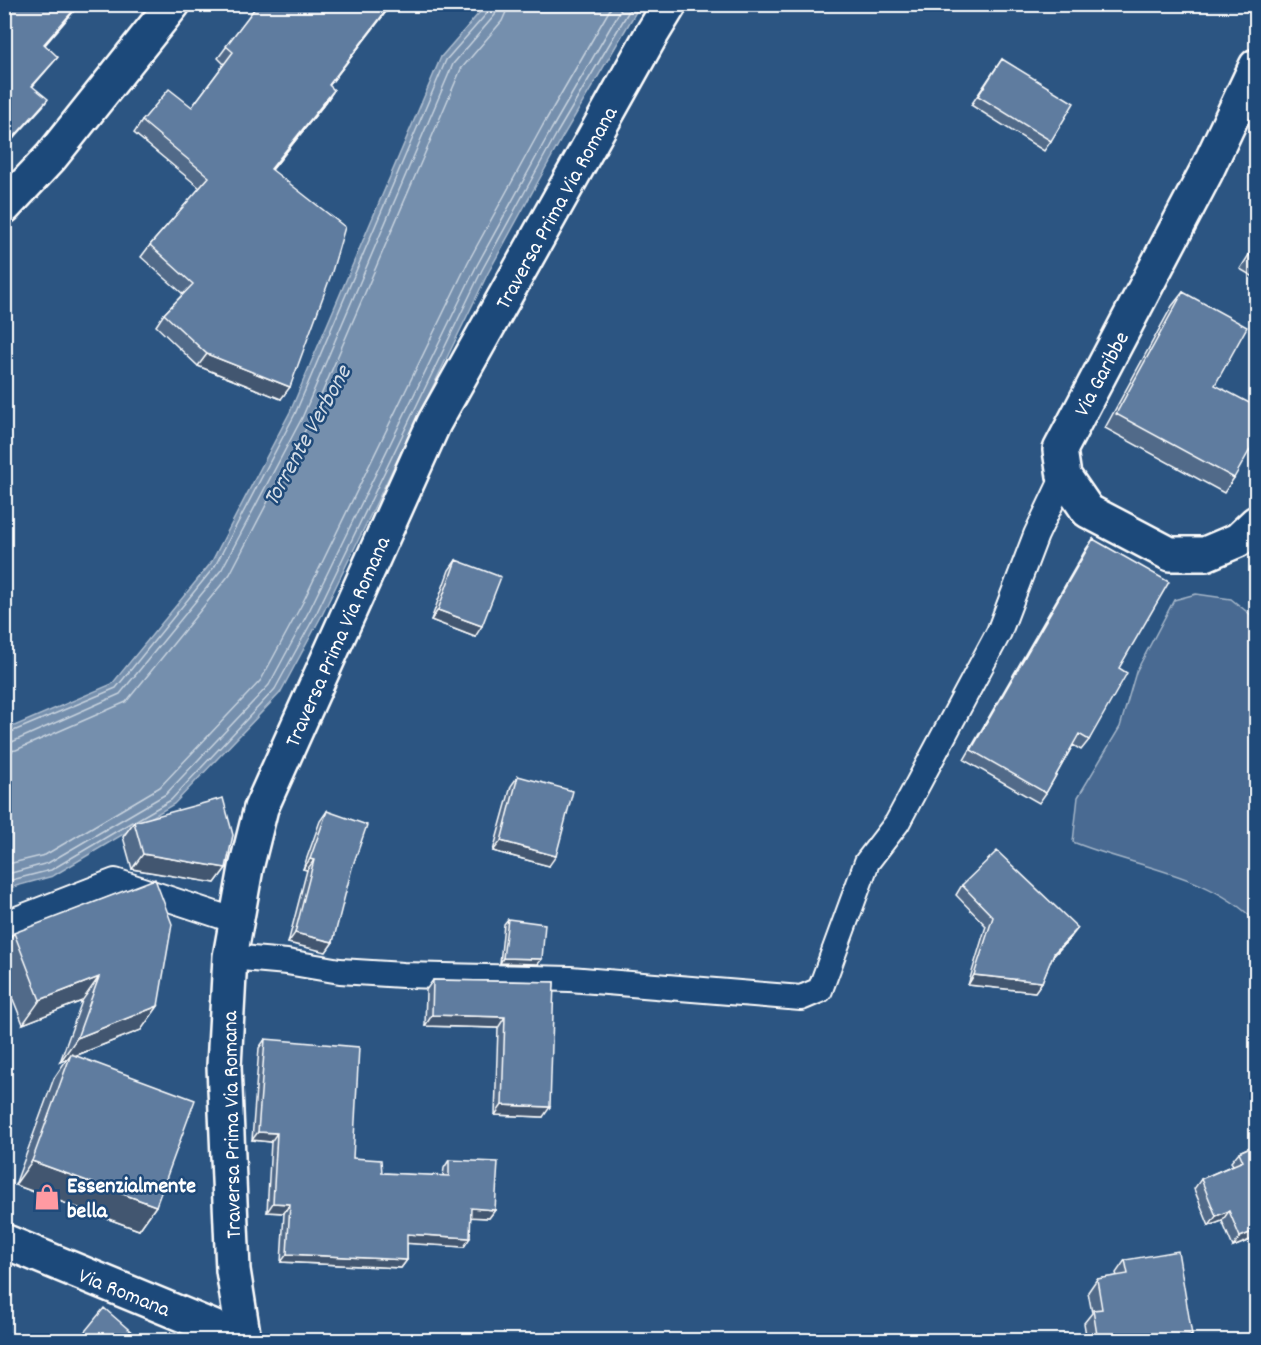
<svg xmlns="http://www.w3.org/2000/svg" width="1261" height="1345" viewBox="0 0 1261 1345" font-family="Dekko,sans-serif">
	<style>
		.green { fill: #486b92; stroke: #a4b5c8; stroke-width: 1.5 }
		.water { fill: #748fad; stroke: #acbcce; stroke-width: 1.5 }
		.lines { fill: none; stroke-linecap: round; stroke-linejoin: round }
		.shore { stroke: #c7d2de; stroke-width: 1.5 }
		.service-casing { stroke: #fff; stroke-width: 28 }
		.minor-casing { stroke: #fff; stroke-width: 38 }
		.tertiary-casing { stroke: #fff; stroke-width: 38 }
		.secondary-casing { stroke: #fff; stroke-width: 38 }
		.service { stroke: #1f4a7a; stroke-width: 24 }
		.minor { stroke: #1f4a7a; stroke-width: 33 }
		.tertiary { stroke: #1f4a7a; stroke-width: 33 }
		.secondary { stroke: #1f4a7a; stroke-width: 33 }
		.wall { fill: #516b89; stroke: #fff; stroke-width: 1.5 }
		.shaded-wall { fill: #42576f; stroke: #fff; stroke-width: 1.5 }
		.building { fill: #5e7c9f; stroke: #fff; stroke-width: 1.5 }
		.labels { text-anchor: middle; stroke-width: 5; stroke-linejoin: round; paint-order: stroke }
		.street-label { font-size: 22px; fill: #fff; stroke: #1f4a7a }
		.poi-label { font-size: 22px; font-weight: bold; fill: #fff; stroke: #1f4a7a; text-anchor: start }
		.water-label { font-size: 24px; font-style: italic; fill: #d5dde6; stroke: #1f4a7a }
	</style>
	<rect width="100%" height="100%" fill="#2c5582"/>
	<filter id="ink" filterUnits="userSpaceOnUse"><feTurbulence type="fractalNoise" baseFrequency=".0167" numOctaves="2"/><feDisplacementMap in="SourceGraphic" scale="12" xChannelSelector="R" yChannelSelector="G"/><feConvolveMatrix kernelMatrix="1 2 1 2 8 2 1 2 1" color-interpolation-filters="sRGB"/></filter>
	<g filter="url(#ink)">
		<path class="green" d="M1196,594l35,5 25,20v303c-47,-49 -122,-55 -183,-80l5,-45 42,-70 16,-55 38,-72z"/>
		<path class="water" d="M486,5h154l-77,131 -75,137 -166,342 -42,78 -106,111 -121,72 -48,13v-159l107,-46 99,-121 79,-151 151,-355z"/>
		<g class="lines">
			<path class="shore" d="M4,735l112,-47 99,-122 80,-152 151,-354 43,-49 1,-7
				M4,743l8,-1 108,-48 102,-125 80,-151 151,-354 42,-49 3,-11
				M4,752l12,-2 110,-48 104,-128 80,-153 151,-352 41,-48 4,-9 1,-8
				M135,821l36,-21 104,-111 42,-77 165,-342 75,-137 76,-129
				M4,865l41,-10 115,-68 101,-107 41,-76 166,-342 75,-137 70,-121
				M4,875l44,-12 118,-69 103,-109 41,-76 166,-342 75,-137 73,-126
				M4,882l47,-12 81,-48"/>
			<g class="service-casing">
				<path id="service" d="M4,924l111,-43 121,40
					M230,957l57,5 53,9 63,4 167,4 231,19 19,-8 47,-128 30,-39 102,-191 37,-97 28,-59"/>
			</g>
			<g class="minor-casing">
				<path id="minor" d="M1256,66l-50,106 -146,278 4,26 24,35 82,43h35l33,-14 18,-17
					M244,1340l-11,-70 -9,-204 6,-109 16,-89 15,-60 173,-385 216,-386 20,-33"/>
			</g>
			<g class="tertiary-casing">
				<path id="tertiary" d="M4,1241l240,99"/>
			</g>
			<g class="secondary-casing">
				<path id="secondary" d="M4,207l47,-50 122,-153"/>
			</g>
			<use href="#service" class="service"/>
			<use href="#minor" class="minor"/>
			<use href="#tertiary" class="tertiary"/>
			<use href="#secondary" class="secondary"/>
		</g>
		<path class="wall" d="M258,4h134l-63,82 5,4 -8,12 -54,68 9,229 -83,-33 -42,-40 8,-12 19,-20 -42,-37 9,-12 50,-57 -66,-55 8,-12 50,-14 32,-43 -6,-6z
			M1002,59l49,82 -7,10 -73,-46z
			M1257,242v37l-17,-10z
			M1183,292l51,186 -10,15 -119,-65 67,-122z
			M1093,539l26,129 -30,72 -8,10 -8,-5 -27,48 -7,10 -75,-43 122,-211z
			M456,560l19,77 -44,-17 18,-50z
			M518,776l31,90 -56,-15 18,-65z
			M327,811l6,131 -7,10 -38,-9 19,-73 -4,-1 17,-48z
			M134,822l92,46 -11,15 -83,-14 -9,-32z
			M962,885l109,52 -19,20 -10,25 -7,10 -67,-7 18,-59 -30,-31z
			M508,919l30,45 -38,-1 4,-39z
			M14,933l144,73 -17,24 -66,26 81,150 -17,24 -124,-45 39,-107 13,-19 -7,3 22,-61 -59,23 -19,-47v-31z
			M433,980l121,2 -11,135 -48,-2 3,-87 -73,-2 1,-36z
			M265,1039l88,119 29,15 61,3 1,-8 5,-8 46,50 -6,8 -18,-1 -7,30 -57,-4v17l-6,8 -120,-6 3,-49 -17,-1 4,-70 -19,-2 7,-92z
			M1257,1144v93l-24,10 -11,-26 -13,5 -15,-37 7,-10 32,-14 -2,-3 8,-10z
			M1125,1260l67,75 -4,6h-101l-3,-18 8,-10 -4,-21 9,-13 20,-3 -1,-3z"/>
		<path class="shaded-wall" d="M79,4h1l-41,48 5,-8z
			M391,4h1l-72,93 9,-12z
			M58,57l-6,7 -25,29 5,-7z
			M334,90l-8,12 -63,79 8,-12z
			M48,99l-5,7 -39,43v-1z
			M207,354l83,33 -9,12 -83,-33z
			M438,610l44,16 -7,11 -44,-17z
			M501,841l55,15 -7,10 -56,-15z
			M143,854l83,14 -11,15 -83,-14z
			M310,859l4,1 -7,10 -4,-1z
			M1078,928l-7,9 -23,25 6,-9z
			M295,933l38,9 -7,10 -38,-9z
			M503,958l39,1 -4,5 -38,-1z
			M974,975l68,7 -7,10 -67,-7z
			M99,977l-17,24 -59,23 17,-24z
			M158,1006l-17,24 -72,28 2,-4 -4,5 -7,3 17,-24z
			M432,1015l73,2 -7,11 -73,-2z
			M502,1105l48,2 -7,10 -48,-2z
			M258,1132l19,1 -6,9 -19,-2z
			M32,1161l124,45 -17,24 -124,-45z
			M273,1203l17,1 -6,9 -17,-1z
			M471,1208l24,2 -6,8 -24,-1z
			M1229,1211l-7,10 -13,5 7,-10z
			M1257,1230v7l-24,10 7,-10z
			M407,1234l63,4 -6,9 -63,-4z
			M287,1254l120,6 -6,8 -120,-6z
			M1192,1335l-4,6h-18l2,-3z"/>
		<path class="building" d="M4,4h75l-35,40 14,13 -26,29 16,13 -44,49z
			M258,4h133l-62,81 5,5 -63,79 74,58 -14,48 -41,112 -83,-33 -43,-40 29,-30 -43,-39 59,-68 -67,-56 27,-32 23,18 41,-55 -7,-6z
			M1002,59l72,44 -23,38 -73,-45z
			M1257,244v16l-8,-5z
			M1183,292l64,35 -32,58 42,22v30l-23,41 -118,-64z
			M1093,539l76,43 -50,86 8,5 -38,67 -10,-6 -33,59 -75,-43z
			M456,560l45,17 -19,49 -44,-16z
			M518,776l55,15 -17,65 -55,-15z
			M223,798l10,37 -7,33 -83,-14 -9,-32z
			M327,811l40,14 -15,43 -19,74 -38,-9 19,-73 -4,-1z
			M997,851l81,77 -24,25 -12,29 -68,-7 19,-58 -31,-32z
			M155,879l17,45 -14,82 -81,32 22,-61 -59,23 -26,-67z
			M508,919l37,5 -3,35 -39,-1z
			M433,980l121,2 -4,125 -48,-2 3,-88 -73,-2z
			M265,1039l94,8 -6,111 28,2 1,13 67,3v-16l49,2 -3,48 -24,-2 -1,30 -63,-4v26l-120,-6 3,-50 -17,-1 4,-70 -19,-1z
			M71,1054l124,46 -39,106 -124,-45z
			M1257,1144v86l-17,7 -11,-26 -13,5 -15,-37 42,-18 -4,-9z
			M1178,1251l14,84 -20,3v3h-74l-5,-31 9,-1 -5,-30 31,-5 -3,-14z
			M104,1308l38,33h-65z"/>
	</g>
	<defs>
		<g id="shop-bare" transform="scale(2.07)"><path d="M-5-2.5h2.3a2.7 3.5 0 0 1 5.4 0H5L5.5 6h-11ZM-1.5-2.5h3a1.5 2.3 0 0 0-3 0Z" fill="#ff9aa2" stroke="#1f4a7a" stroke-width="2.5" paint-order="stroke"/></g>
	</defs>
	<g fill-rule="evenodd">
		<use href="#shop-bare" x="47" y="1197"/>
	</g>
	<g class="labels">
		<g class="street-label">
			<text transform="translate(555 207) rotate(-61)" y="8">Traversa Prima Via Romana</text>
			<text transform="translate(1100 373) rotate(-62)" y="8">Via Garibbe</text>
			<text transform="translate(336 641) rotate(-66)" y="8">Traversa Prima Via Romana</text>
			<text transform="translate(230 1125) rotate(-91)" y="8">Traversa Prima Via Romana</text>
			<text transform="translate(125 1291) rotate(22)" y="8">Via Romana</text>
		</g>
		<g class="poi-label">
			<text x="67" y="1192">Essenzialmente<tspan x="67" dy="25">bella</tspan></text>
		</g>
		<g class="water-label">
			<text transform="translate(306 435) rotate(-61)" y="8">Torrente Verbone</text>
		</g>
	</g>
	<rect width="1261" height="1345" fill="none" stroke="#1f4a7a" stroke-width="24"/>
	<rect x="12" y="12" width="1237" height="1321" fill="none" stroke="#fff" stroke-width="2" filter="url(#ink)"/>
</svg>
